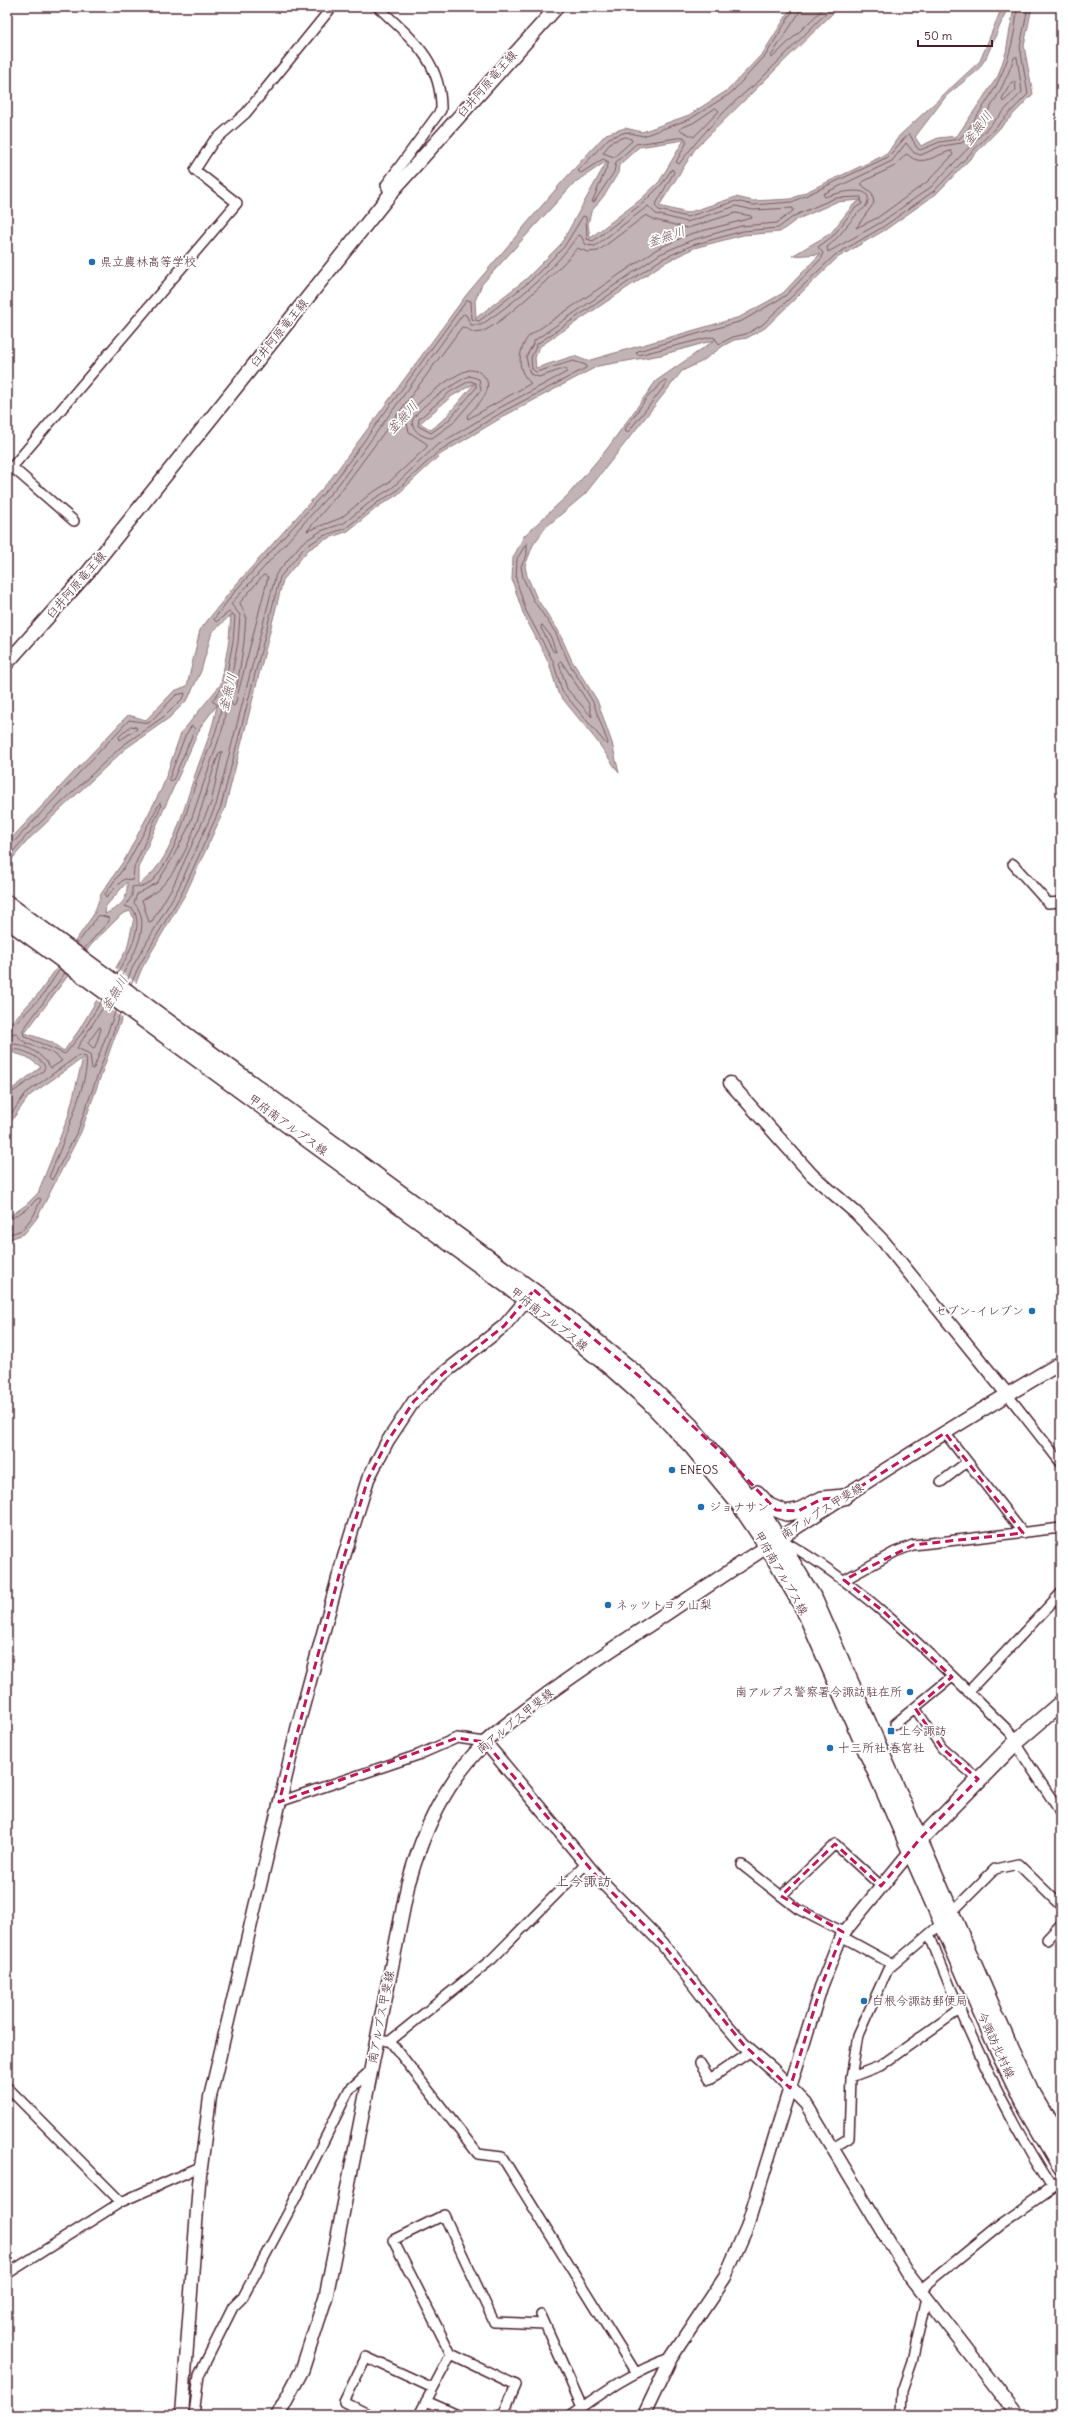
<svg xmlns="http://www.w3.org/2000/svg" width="1068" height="2422" viewBox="0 0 1068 2422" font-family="Delius,'Klee One',sans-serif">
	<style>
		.water { fill: #c1b3b6; stroke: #91787e; fill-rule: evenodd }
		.pier { fill: #fff }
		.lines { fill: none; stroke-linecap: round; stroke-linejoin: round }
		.shore { stroke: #7a5a63; stroke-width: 1 }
		.minor-casing { stroke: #4a1f2b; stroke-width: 12 }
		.tertiary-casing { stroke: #4a1f2b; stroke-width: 15 }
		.secondary-casing { stroke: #4a1f2b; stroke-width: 16 }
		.primary-casing { stroke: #4a1f2b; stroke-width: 18 }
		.minor { stroke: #fff; stroke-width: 9 }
		.tertiary { stroke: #fff; stroke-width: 12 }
		.secondary { stroke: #fff; stroke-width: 13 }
		.primary { stroke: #fff; stroke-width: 15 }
		.marked { fill: none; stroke: #c2185b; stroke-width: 3; stroke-dasharray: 8 5; stroke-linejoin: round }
		.poi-dot { fill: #1f6fb2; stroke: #fff; stroke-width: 1.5 }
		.labels { text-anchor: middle; stroke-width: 3.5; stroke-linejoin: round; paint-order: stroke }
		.street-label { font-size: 12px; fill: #4a1f2b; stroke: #fff }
		.poi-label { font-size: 12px; fill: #4a1f2b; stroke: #fff; text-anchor: start }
		.water-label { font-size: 13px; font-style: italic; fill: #74535c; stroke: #fff }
		.quarter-label { font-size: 14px; fill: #4a1f2b; stroke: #fff }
	</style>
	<rect width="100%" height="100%" fill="#fff"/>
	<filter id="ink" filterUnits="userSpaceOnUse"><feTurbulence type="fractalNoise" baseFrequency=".025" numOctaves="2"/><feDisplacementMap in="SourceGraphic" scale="8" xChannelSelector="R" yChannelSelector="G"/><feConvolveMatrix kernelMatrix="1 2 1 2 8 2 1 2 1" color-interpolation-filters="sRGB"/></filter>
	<g filter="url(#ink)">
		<path class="water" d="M792,7h47l-144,142 -36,57 28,7 49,-16 17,4 38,-2 96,-45 12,-18 81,-75 22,-54h6l-22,51 -9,13 -30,24 -32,42 6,9 17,-8 19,-2 41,-60 8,-24 8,-45h18l-8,39 9,48 -97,100 -51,36 -48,28 -72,70 -18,10 -13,2 -11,6 -22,16 -19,9 -97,123 -39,33 -13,18 -8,21 2,10 10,23 21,31 14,31 25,39 15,43 7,30 -22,-32 -39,-48 -9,-30 -26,-50 -11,-33 1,-22 11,-22 44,-41 39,-46 49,-68 59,-41 -54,15 -63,11 -92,49 -65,39 -44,41 -18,11 -31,25 -24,9 -16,10 -25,30 -58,228 -39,85 -44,75 -26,65 -35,99 -44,86 -13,16 -17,6v-22l19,-13 12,-12 30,-76 15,-59 -54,38 -22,31v-34l34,-26 -14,-10 -16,-5 -4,3v-28l33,-35 54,-78 7,-20 24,-35 37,-71 19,-55 40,-49 8,-44 2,-25 -19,17 -11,39 -13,28 -19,19 -44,31 -96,90 -22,26v-22l121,-128 18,5 28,-29 13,-5 13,-56 33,-42 97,-108 137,-186 95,-112 44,-48 19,-6 17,4 47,-17 39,-25 35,-37zM684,140l-25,42 -19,18 -50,38 -2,-14 3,-12 15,-19 12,-20 1,-8 20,-18zM607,161l-46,83 -36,36 -49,38 -1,-17 7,-17 92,-101zM861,200l-8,5 -22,28 -39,23 28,-2 -37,39 -43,24 -153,44 -13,-5 -38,12 -1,-10 4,-11 125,-84 30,-15 49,-13 37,-3 16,-12 40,-18zM475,383l-29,34 -15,13 -11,-7 32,-27zM217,705c-4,25 -14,46 -22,70 -13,37 -22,87 -57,110v-17l12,-28 51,-114zM127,882c1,19 -6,24 -22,32l1,-8zM130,911l4,7 -7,31 -48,81 -15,21 -13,-9 -26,-9 66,-88 31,-31z"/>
		<path class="pier" d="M114,967l24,17 -14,35 -29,-20z"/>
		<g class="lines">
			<path class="shore" d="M795,7l-29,48 -35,38 -41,26 -47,17 -17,-4 -17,6 -31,33 3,2 22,-14 6,3 -17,40h2l20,-30 2,-10 20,-18 48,-7 3,5 -11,20 3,2c22,-29 49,-59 79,-82l74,-75
				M800,7l-1,6 -28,43 1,2 53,-51
				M1017,57l5,35 -91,95 -51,36 -52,29 -1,-5c13,-10 20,-23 31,-34 3,-3 7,-4 9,-9 9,-22 -34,-10 -42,-7l-2,-3 69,-33 14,-18 8,10 7,2 20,-9 21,-3c22,-19 43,-58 52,-85z
				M1012,82h3l1,8 -13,12 -1,-3z
				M716,108l3,3 -25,26 -14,-7 1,-2 12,-5z
				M626,137l5,2 1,2 -18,16 -11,-4 8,-11z
				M951,151l2,4 -26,27 -50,36 -21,10 18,-25 -2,-10 -10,-8v-3l33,-16 11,-12c3,1 6,5 11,6 11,3 23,-7 34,-9z
				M736,213l15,3 1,2 -62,16 -33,15 -128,87c-11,13 -13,35 1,46v2l-62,35 -1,-3c9,-10 30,-27 16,-41 -4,-4 -9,-5 -14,-5 -14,3 -58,35 -63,49l3,13 18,12v3l-39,36 -18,11 -29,24 -34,13 36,-43 119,-161c6,0 10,8 19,5 18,-5 84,-67 96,-84l11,4 10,-1 48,-36 9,5 32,8z
				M469,376l10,3 2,11 -28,33 -21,15c-9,0 -19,-7 -20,-16 3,-14 44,-40 57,-46z
				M665,380l2,3 -39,49h-2l-1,-3 21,-30z
				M470,381l6,2v5l-27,32 -18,13 -13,-7 1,-7 31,-27z
				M527,543v12l-6,11 2,12 11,23 21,31 14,31 24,39 15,41 -1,2 -45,-54 -9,-30 -27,-50 -10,-32 1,-20z
				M264,575l4,2 -33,128 -2,1 -4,-8 8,-11 7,-45 2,-26 -6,-13z
				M542,625l8,10 6,17 -3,-1 -12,-23z
				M561,661l28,43 3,13 -25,-28 -8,-26z
				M131,726l5,1 1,2 -17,11 -1,-3z
				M192,726l3,3 -22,51 -2,1 -2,-2 16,-43z
				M222,752l-11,51 -38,83 -21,35 -3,1 -7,-22c6,-4 13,-7 18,-12 33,-33 43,-92 59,-135z
				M160,803l1,3 -27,61 -1,13 -9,-1 -18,18 -1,-3 23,-32z
				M7,845l5,-1 117,-124 20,3 27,-28 9,-2 -1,4 -18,18 -44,31 -96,90 -19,23
				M77,944l22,-29 10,3v3l-25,28
				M65,973l-42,57 1,6 41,18 17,-21 20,-33
				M117,974c10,-17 28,-47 16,-65l-8,-3 7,-10v-9c6,-2 11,3 21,-7 26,-29 33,-71 46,-106 8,-22 20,-44 22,-67l-9,-6 13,-17 8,-43 2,-25 -6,-4 -13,10 -2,-3 22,-29 98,-108 133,-182 4,1 1,18 7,2 49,-38 36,-36 19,-31 3,1 1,22 6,2 50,-38 19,-19 10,-15 2,3 -19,34 4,4 28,7 49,-16 17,4 39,-3 96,-45 21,-24 8,15 3,2 20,-8 19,-3c7,-6 12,-14 17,-22 25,-33 39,-68 41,-110
				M121,977c12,-20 32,-54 13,-74l3,-9 20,-11 15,-24 17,-33 34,-99 3,-20 -5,-9 9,-13 8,-43 2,-27 -9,-11 107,-119 125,-171 3,1 5,10h10c36,-25 73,-54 97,-90l3,1 5,9 9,1 53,-40 8,8 31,8 49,-16 17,4 40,-2v3l-16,12 -36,3 -49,14 -32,14 -125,86 -9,17 4,17 9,3 27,-9 1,4 -66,35 -65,39 -44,42 -18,11 -30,24 -23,8 -19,12 -26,31 -60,231 -38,84 -44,75 -7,17
				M131,984l8,-18 44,-75 38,-85 59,-229 25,-30 18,-11 23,-8 31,-25 18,-11 44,-41 65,-40 82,-43v-3l-13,-4 -37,11 -4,-3 -1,-11 6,-14 125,-85 31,-14 50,-14 35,-3 16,-12 41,-18 26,-1 1,7 -7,4 -22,28 -15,11 5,6 -1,5 -37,38 -43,25 -104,30 -2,2 2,2 73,-18 4,1 4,6 14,-7 13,-3 16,-9 73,-70 48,-28 51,-36 94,-97 -8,-47 8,-40
				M106,1003l-29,45 13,6 2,15 2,-1 22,-58
				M100,1027l1,2 -6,18 -2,1 -5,-5z
				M7,1030l4,-2 32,-33 17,-26
				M7,1035l9,-2c8,17 35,12 46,28l-11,7c-7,-12 -28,-28 -44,-23
				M7,1051c10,-6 34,6 38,16l-2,4 -36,25
				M7,1120l19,-27 53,-38 7,2c6,16 -29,101 -37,120l3,3 26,-50 42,-117
				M7,1221l21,-13 10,-10 3,1 -7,16 -12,15 -15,5"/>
			<g class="minor-casing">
				<path id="minor" d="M378,7c33,31 64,54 63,103l-55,75 4,10
					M12,467l62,54
					M7,473l230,-270 -42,-33 18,-28 33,-29 86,-106
					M1013,864l35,39 13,-1
					M1007,1394l54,69
					M945,1433l78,100
					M941,1482l26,-20
					M780,1539c92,51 163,129 238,201
					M844,1580l51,-28 18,-7 148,-17
					M968,1692l93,-99
					M915,1708l27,40 36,31
					M895,1724l57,-47
					M1015,1743l46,70
					M279,1802l139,-47 39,-17 28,4
					M742,1865l56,44 45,23
					M781,1896l54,-52 46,42
					M952,1912l43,-43 23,-5 43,42
					M929,1934c35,90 72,173 124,254
					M841,1936l51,28
					M1047,1939l14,-15
					M386,2041h4l102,-82 94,-95
					M390,2041l88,113 24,3 134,216
					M700,2063l10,16 41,-28
					M851,2077l29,-11 79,-56
					M7,2087l114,115
					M833,2148l16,-10 2,-61 7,-42 30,-66 53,-45
					M7,2274l114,-72 81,-36
					M920,2290l81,-66 60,-42
					M541,2315l41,92
					M451,2354l65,31 -13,30
					M426,2401l32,14
					M194,2415l5,-40 34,-68 10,-10 46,-86 60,-121 22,-20
					M370,2415l-26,-13 22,-45 67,31
					M419,2415l32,-61 -58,-114 51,-25 50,107 51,2
					M571,2415c31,-22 63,-45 100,-57
					M901,2415l1,-24 10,-29 14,-64"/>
			</g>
			<g class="tertiary-casing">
				<path id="tertiary" d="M730,1083l82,92 44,38 28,29 123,152
					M485,1742l113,136 64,65 50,65 31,36 29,25 34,35 102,170 109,141
					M182,2415l17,-232 11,-86 88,-372 45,-165 25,-81 19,-37 27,-41 30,-28 60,-47 28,-33
					M644,2415l27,-57 54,-81 22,-50 74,-240 20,-51 68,-83"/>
			</g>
			<g class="secondary-casing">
				<path id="secondary" d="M7,663l82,-92 307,-384 161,-180
					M278,2415l24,-45 24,-74 82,-412c15,-53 37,-102 77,-141 13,-13 29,-24 44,-35 45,-35 93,-65 141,-97 128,-86 258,-171 391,-248"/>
			</g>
			<g class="primary-casing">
				<path id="primary" d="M7,903l544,401 88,72 51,49 73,89 52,86 194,445 22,47 30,52
					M7,920l520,380 85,69 37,33 43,45 46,56 29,43 37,64 195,443 24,50 38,65
					M757,1493l12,13 17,7 12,-2 24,-12 22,-2
					M914,1846l104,-106 43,-37"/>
			</g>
			<use href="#minor" class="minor"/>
			<use href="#tertiary" class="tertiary"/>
			<use href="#secondary" class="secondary"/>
			<use href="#primary" class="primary"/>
		</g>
	</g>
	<path class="marked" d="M534,1290l105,86 88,82 49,52 22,1 24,-12 22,-2 101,-64 78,100 -110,12 -69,35 39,31 69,66 -37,31 27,40 36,31 -59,61 -38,46 -46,-42 -54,52 62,36 -22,55 -31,101 -47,-44 -81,-101 -64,-65 -113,-136 -28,-4 -178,64 64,-242 25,-81 19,-37 27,-41 30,-28 60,-47z"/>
	<g class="poi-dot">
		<circle cx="92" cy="262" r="4"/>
		<circle cx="1032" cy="1311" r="4"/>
		<circle cx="672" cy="1470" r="4"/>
		<circle cx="701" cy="1507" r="4"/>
		<circle cx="608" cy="1605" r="4"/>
		<circle cx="910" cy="1692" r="4"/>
		<rect x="887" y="1727" width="8" height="8" rx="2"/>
		<circle cx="830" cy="1748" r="4"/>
		<circle cx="864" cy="2001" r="4"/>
	</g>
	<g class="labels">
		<g class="street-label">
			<text transform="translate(487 84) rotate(-49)" y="4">臼井阿原竜王線</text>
			<text transform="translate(279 333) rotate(-51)" y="4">臼井阿原竜王線</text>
			<text transform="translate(76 585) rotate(-49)" y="4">臼井阿原竜王線</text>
			<text transform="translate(288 1125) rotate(36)" y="4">甲府南アルプス線</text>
			<text transform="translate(549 1319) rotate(38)" y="4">甲府南アルプス線</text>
			<text transform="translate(822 1511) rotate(-32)" y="4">南アルプス甲斐線</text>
			<text transform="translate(781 1573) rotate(60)" y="4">甲府南アルプス線</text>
			<text transform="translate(515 1721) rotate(-39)" y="4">南アルプス甲斐線</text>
			<text transform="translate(381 2017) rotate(-79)" y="4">南アルプス甲斐線</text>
			<text transform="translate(996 2045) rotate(65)" y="4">今諏訪北村線</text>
		</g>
		<g class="poi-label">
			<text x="100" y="266">県立農林高等学校</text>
			<text x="1024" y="1315" text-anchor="end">セブン-イレブン</text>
			<text x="680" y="1474">ENEOS</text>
			<text x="709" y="1511">ジョナサン</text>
			<text x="616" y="1609">ネッツトヨタ山梨</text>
			<text x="902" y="1696" text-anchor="end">南アルプス警察署今諏訪駐在所</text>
			<text x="899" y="1735">上今諏訪</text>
			<text x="838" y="1752">十三所社 春宮社</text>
			<text x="872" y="2005">白根今諏訪郵便局</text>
		</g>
		<g class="water-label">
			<text transform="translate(977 128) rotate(-53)" y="5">釜無川</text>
			<text transform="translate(666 236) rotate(-18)" y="5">釜無川</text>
			<text transform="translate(402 417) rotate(-47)" y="5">釜無川</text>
			<text transform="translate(227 692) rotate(-76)" y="5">釜無川</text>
			<text transform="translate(114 993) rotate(-59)" y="5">釜無川</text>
		</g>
		<g class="quarter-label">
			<text x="583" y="1886">上今諏訪</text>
		</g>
	</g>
	<rect width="1068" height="2422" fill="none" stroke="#fff" stroke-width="24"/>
	<rect x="12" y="12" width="1044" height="2398" fill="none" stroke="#4a1f2b" stroke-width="1.5" filter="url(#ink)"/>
	<path d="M918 40v6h74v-6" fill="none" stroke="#4a1f2b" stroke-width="2"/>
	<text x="924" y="40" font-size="12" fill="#4a1f2b" stroke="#ffffff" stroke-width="3" paint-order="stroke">50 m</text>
</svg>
